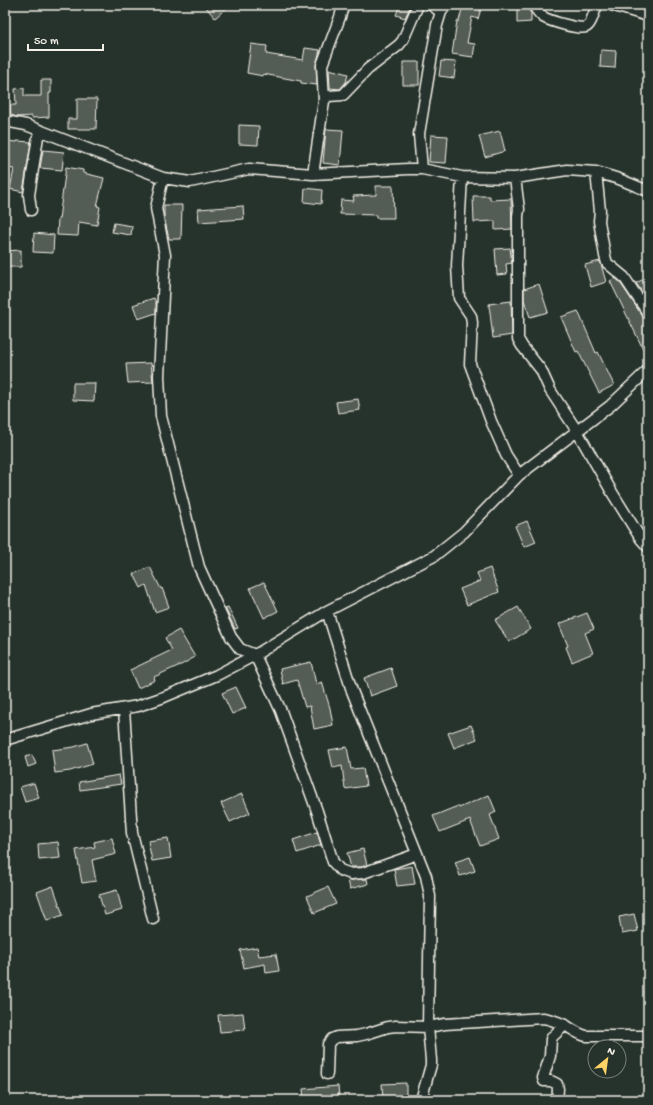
<svg xmlns="http://www.w3.org/2000/svg" width="653" height="1105" viewBox="0 0 653 1105" font-family="'Gochi Hand',sans-serif">
	<style>
		.building { fill: #525c55; stroke: #f4f1e8 }
		.lines { fill: none; stroke-linecap: round; stroke-linejoin: round }
		.minor-casing { stroke: #f4f1e8; stroke-width: 13 }
		.minor { stroke: #26332d; stroke-width: 10 }
	</style>
	<rect width="100%" height="100%" fill="#26332d"/>
	<filter id="ink" filterUnits="userSpaceOnUse"><feTurbulence type="fractalNoise" baseFrequency=".025" numOctaves="2"/><feDisplacementMap in="SourceGraphic" scale="8" xChannelSelector="R" yChannelSelector="G"/><feConvolveMatrix kernelMatrix="1 2 1 2 8 2 1 2 1" color-interpolation-filters="sRGB"/></filter>
	<g filter="url(#ink)">
		<path class="building" d="M204,5h26l-15,13z
			M400,5h11l-6,13 -9,-3z
			M463,5h19l-4,14 -6,-2 -5,26 8,1 -2,13 -21,-3 5,-33h2z
			M517,7h10l4,6v9l-14,1z
			M251,44l16,2 -1,8 37,6 2,-12 15,2 -4,15 1,20 -16,-2v-2l-38,-7v2l-16,-3z
			M601,50l15,1 -1,17 -15,-1z
			M441,61l15,1 -2,16 -15,-2z
			M403,62h16v23h-16z
			M329,69l19,5 -2,8 -6,7 -10,-1z
			M41,80h10v13h-2v24l-17,1v-2l-15,1 -6,-2 -1,-10h6l-1,-16 9,-1v8h17z
			M77,99h20l-1,30h-28v-10h9z
			M239,125l20,1 -1,19 -19,-1z
			M326,129l17,1 -3,35 -17,-2z
			M500,131l5,20 -20,6 -6,-21z
			M431,135l17,1 -2,27 -17,-1z
			M5,141l12,1v-1l14,1 -8,50 -13,-3 4,-20 -9,-1z
			M43,150l21,2 -2,18 -22,-2z
			M66,167l17,3v3l21,5 -7,28 3,1 -3,18 -18,-3 -1,14 -21,-1 1,-16h1z
			M376,186h17l1,32h-18v-3l-36,-1 1,-14 13,1 -1,-5 23,-1z
			M305,188l17,2 -1,14 -17,-2z
			M473,196h17v4l21,-1 1,30 -17,1v-9l-21,1z
			M164,205h18l-1,34h-12l-5,-22z
			M243,206l1,13 -45,3 -1,-13z
			M114,223l18,3 -1,9 -19,-3z
			M34,233l20,2 -1,18 -20,-1z
			M510,248l2,15 -6,1 1,10 -10,1 -2,-26z
			M21,250v17h-16v-16z
			M600,261l6,21 -15,5 -6,-22z
			M648,277v24l-12,-18z
			M615,278l4,3 24,36 5,2v40l-38,-78z
			M539,284l9,28 -18,5 -6,-17v-11z
			M154,298l2,5v10l-18,6 -5,-14z
			M511,301l1,34 -19,3 -4,-34z
			M578,311l18,42 2,-1 16,33 -15,8 -21,-42 -2,1 -15,-35z
			M151,363l2,19 -25,1 -2,-19z
			M73,383h22l-1,18 -21,-1z
			M358,399l2,11 -22,3 -2,-11z
			M527,521l9,21 -12,5 -9,-21z
			M150,567l11,22 1,-1 7,19 -14,5 -9,-27 -5,3 -7,-14z
			M490,568l9,24 -32,13 -7,-16 20,-8 -3,-8z
			M264,582l14,29 -14,7 -14,-30z
			M228,607l10,21 -3,1 -10,-21z
			M518,607l13,22 -22,13 -14,-22z
			M587,613l7,16 -9,4 8,20 -21,9 -6,-15 2,-1 -9,-22z
			M179,630l16,27 -14,8h-1l-26,12 1,3 -17,8 -8,-18 42,-20 -7,-12z
			M311,662l5,22 6,-2 8,26 3,17 -19,4 -4,-23 -5,1 -8,-27 -14,4 -3,-15z
			M391,668l6,18 -27,10 -6,-18z
			M236,687l10,21 -14,6 -10,-21z
			M471,725l6,14 -23,9 -6,-15z
			M87,743l6,21 -23,7 -15,2 -3,-23 22,-3z
			M347,747l4,22 12,-1 3,18 -21,3 -3,-23 -9,2 -4,-18z
			M32,755l4,9 -8,3 -3,-10z
			M119,775l2,9 -41,6 -1,-8z
			M34,783l5,15 -14,4 -5,-15z
			M242,794l8,19 -20,9 -9,-19z
			M489,795l7,17 -6,3 9,24 -19,7 -10,-26 -30,12 -7,-16 25,-10 1,2z
			M317,832l4,13 -24,8 -4,-13z
			M112,838l4,16 -24,6 4,21 -14,2 -6,-33 19,-3 -1,-5z
			M168,838l3,20 -19,3 -4,-20z
			M58,842l2,16 -21,2 -1,-16z
			M363,849l4,16 -5,2h-11l-4,-14z
			M470,857l5,14 -15,5 -5,-14z
			M412,866l3,18 -18,2 -3,-17z
			M364,879h3l1,5 -18,5 -2,-9h4z
			M53,886l10,29 -16,6 -10,-29z
			M328,887l8,17 -22,9 -7,-17z
			M117,890l5,20 -17,5 -6,-20z
			M634,914l4,17 -16,3 -3,-17z
			M257,947l2,9 17,-2 3,17 -13,2 -1,-9 -21,4 -4,-18z
			M243,1013l2,17 -25,2 -2,-17z
			M406,1083v17h-23l-1,-16z
			M338,1086l1,11 -35,3 -1,-11z"/>
		<g class="lines">
			<g class="minor-casing">
				<path id="minor" d="M431,5l10,7
					M533,5c3,4 6,9 10,12 7,4 36,13 43,10 5,-2 9,-17 11,-22
					M611,5l37,11
					M324,101l-2,-36 18,-48 2,-7 -1,-5
					M5,121l21,4 137,53 27,4 59,-13 64,5 95,-5h14l40,8 53,1 52,-8 29,2 23,7 29,12
					M422,169l-3,-35 18,-109 4,-13 5,-7
					M596,172l4,39 -1,10 6,35 2,7 17,14 24,36
					M313,174l11,-73 4,-5 15,-1 25,-26 31,-24 4,-5 15,-35
					M462,177l-5,89 2,32 12,18 1,7 -2,41 21,57 15,34 13,20
					M163,178l-7,30 9,47 -6,121 2,40 38,151 32,70 9,12 15,6 26,56 36,100 16,51 7,8 11,4 12,-1 54,-19
					M515,178l4,31 -1,7v123l4,7 19,24 9,20 27,41 36,63 28,45 7,8
					M31,210l-2,-15 10,-65
					M327,611l25,80 74,185 4,20 -2,131 3,33v5l-10,35
					M124,709l8,124 21,86
					M5,740l86,-26 47,-8 26,-9 53,-22 38,-20 72,-44 107,-55 30,-24 55,-57 91,-69 38,-36
					M327,1074l1,-30 4,-5 5,-2 20,-1 9,-2 22,-7 8,-1 32,1 17,-3 98,-6c7,1 15,4 22,7 7,4 13,9 21,11h62
					M557,1100l1,-11 -1,-5 -6,-3h-7l-1,-3 7,-22 1,-17 2,-3 12,-11"/>
			</g>
			<use href="#minor" class="minor"/>
		</g>
	</g>
	<rect width="653" height="1105" fill="none" stroke="#26332d" stroke-width="20"/>
	<rect x="10" y="10" width="633" height="1085" fill="none" stroke="#f4f1e8" stroke-width="1.5" filter="url(#ink)"/>
	<g transform="translate(607 1059) rotate(29)"><circle r="19" fill="#26332d" stroke="#787f78"/>
	<path d="M0-3L7 15L0 10L-7 15Z" fill="#ffd166"/>
	<text y="-6" font-size="11" font-weight="bold" text-anchor="middle" fill="#f4f1e8">N</text>
	</g>
	<path d="M28 44v6h75v-6" fill="none" stroke="#f4f1e8" stroke-width="2"/>
	<text x="34" y="44" font-size="12" fill="#f4f1e8" stroke="#26332d" stroke-width="3" paint-order="stroke">50 m</text>
</svg>
